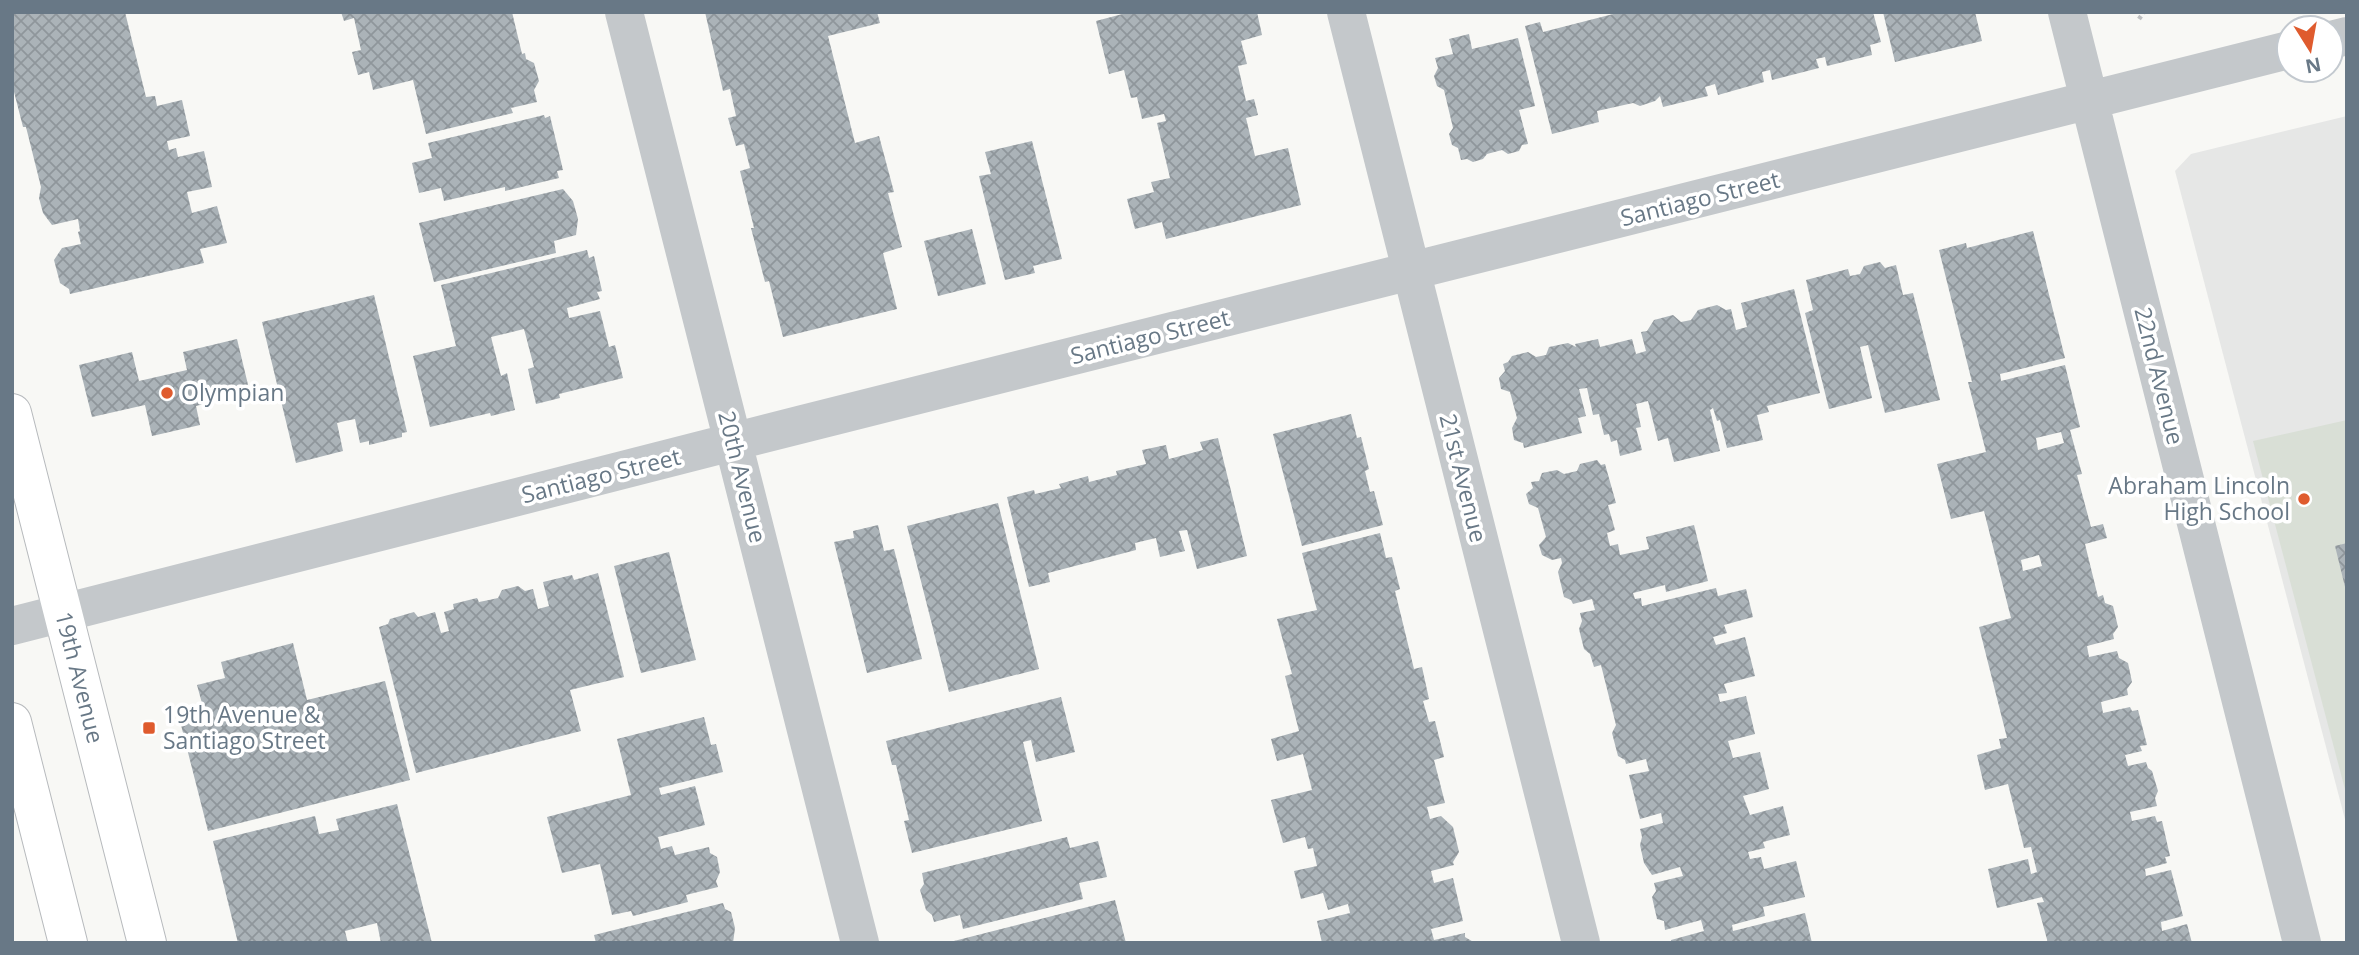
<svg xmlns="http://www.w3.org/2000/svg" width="2359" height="955" viewBox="0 0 2359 955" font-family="'Open Sans',sans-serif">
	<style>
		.built { fill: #e6e7e6 }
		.grass { fill: #d9dfd6 }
		.building { fill: url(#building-cross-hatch); fill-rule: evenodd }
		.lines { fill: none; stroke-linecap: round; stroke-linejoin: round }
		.highway-casing { stroke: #b7babd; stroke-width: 40 }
		.path { stroke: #bec0c2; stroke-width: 4.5; stroke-dasharray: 3.5 3.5; stroke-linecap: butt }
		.street { stroke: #c4c8cb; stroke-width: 38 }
		.highway { stroke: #fff; stroke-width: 38 }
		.poi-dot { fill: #df5b2e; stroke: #fff; stroke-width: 2.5 }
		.labels { text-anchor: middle; stroke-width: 7; stroke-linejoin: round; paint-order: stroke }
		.street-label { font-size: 23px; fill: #687886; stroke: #fff }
		.poi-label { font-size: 23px; fill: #687886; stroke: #fff; text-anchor: start }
	</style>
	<defs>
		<pattern id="building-cross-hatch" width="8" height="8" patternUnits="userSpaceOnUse" patternTransform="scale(1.75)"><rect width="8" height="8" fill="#abb3b8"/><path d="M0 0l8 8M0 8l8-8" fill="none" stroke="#8f969b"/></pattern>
	</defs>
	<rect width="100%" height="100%" fill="#f8f8f5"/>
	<path class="built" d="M2347,116v711l-172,-656 16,-17z"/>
	<path class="grass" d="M2347,420v377l-94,-356z"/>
	<path class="building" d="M12,12h113l21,85 9,-1 2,10 25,-6 8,36 -23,5 2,9 7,-2 2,9 26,-6 8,36 -25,5 3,13 2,8 25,-7 10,37 -27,6 4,14 -134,31 -1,-5 -9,-6 -6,-23 8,-12 19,-4 -3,-12 2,-1 -2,-12 -26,6 -9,-12 -4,-15 2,-11 -15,-60h-3l-11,-43z
		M341,12h171l10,42 3,-1 1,6 8,4 5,18 -5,9 3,12 -26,6 2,5 -87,21 -13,-54 -40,10 -4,-18 -11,3 -6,-23 9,-2 -7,-32 -10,3z
		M705,12h172l3,11 -52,13 27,107 24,-7 15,56 -6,1 14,54 -19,6 14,56 -114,28 -14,-56 -4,1 -14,-54h3l-14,-57 10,-3 -6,-24 -8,2 -8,-28 8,-2 -6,-27 -7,2z
		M1130,12h127l5,23 -21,6 6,23 -9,2 8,35 8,-2 4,16 -12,3 9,38 33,-8 13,57 -135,34 -4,-17 -27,7 -8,-30 27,-7 -3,-10 19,-4 -13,-55 9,-2 -2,-7 -22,5 -5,-22 -6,1 -7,-28 -15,4 -13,-53z
		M1621,12h252l8,30 -11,3 2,10 -45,11 -2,-9 -9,2 3,9 -47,12 -2,-10 -8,2 2,10 -46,13 -3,-11 -10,3 3,9 -45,11 -3,-11 -5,5 -15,5 -7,-3 -36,8 2,11 -47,12 -27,-108 15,-4 3,10z
		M1883,12h92l7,29 -87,21z
		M1469,34l3,15 46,-11 17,68 -16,4 9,34 -6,1 -3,6 -11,3 -6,-4 -15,4 -4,5 -10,3 -6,-3 -6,1 -3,-12 -6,-3 -3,-11 4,-6 -9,-38 -7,-4 -3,-10 4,-8 -3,-10 18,-4 -4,-15z
		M544,115l1,3 5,-2 13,54 -6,1 2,7 -54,13v-4l-61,14 -3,-13 -22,5 -7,-30 20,-5 -4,-15z
		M1032,141l30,118 -29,7 2,7 -30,7 -26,-104 12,-2 -6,-22z
		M563,189l10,12 5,18 -2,16 -22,6 2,12 -122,29 -15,-59z
		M972,229l14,55 -48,12 -14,-55z
		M2033,231l32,127 -65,16 1,7 64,-16 15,62 -10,3 12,44 -5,1 14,52 12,-3 4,14 -22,6 13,53 5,-2 2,8 8,3 5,21 -5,7 1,5 -27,7 2,11 28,-6 2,7 9,5 4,19 -5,7 1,6 -27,7 2,11 27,-6 2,4 6,-1 9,35 -7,1 2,5 -17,4 3,11 18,-4 2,6 4,3 6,20 -3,7 2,8 -27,6 2,9 23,-5 2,6 5,-1 8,35 -5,1 2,6 -22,6 1,7 25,-6 12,46 -22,6 1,9 25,-7 5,19h-144l-11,-40 7,-1 -2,-5 -45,11 -9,-39 40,-10 3,15 6,-2 -6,-25 -7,1 -16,-64 -23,6 -8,-35 24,-7 -2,-9 8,-1 -28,-111 32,-9 -27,-107 -33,8 -14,-55 49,-12 -18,-70h4l-33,-132 27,-7 1,5zM2061,432l3,11 -26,7 -2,-12zM2039,555l3,11 -19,5 -2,-11z
		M587,250l2,8 5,-2 8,35 -5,1 3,7 -33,9 2,10 31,-7 9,36 6,-2 8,33 -64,16 1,4 -24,6 -8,-35 6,-2 -10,-38 -33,8 10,39 6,-3 8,37 -24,6 -1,-3 -60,14 -17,-71 43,-10 -15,-61z
		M1880,262l5,6 11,-3 7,30 10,-2 27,107 -55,13 -17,-68 -8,2 12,51 -43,11 -24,-96 8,-3 -7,-30 42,-11 2,7 10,-2 4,-8z
		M1794,289l26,104 -53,13 2,6 -12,3 6,25 -36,8 -7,-28 -3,1 -4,-13 -3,2 10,41 -46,11 -6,-24 -10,3 -10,-40 -12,3 5,23 -5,1 6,22 -22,6 -3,-16 -6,2 -2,-8 -5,1 -5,-21 -6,1 -6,-27 -8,1 7,27 -8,2 4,15 -58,15 -1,-5 -9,-3 -2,-12 5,-10 -7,-26 -9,-3 -2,-11 6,-7 -2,-7 5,-2 4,-6 16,-4 8,5 10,-2 3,-8 19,-4 8,4 -1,-3 23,-5 2,8 32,-8 4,15 10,-3 -5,-19 6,-1 7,-11 19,-5 8,7 10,-2 7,-10 19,-5 9,5 5,-1 5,21 11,-3 -6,-24z
		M374,295l33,137 -5,1v4l-33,8v-4l-9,2 -5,-24 -10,2 -8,2 6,28 -47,12 -34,-141z
		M237,339l13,54 -54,13 4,19 -48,11 -7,-31 -53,12 -13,-52 53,-13 7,29 48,-11 -4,-18z
		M1351,414l6,24 4,-1 8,32 -4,2 5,21 4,-1 9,34 -81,21 -29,-112z
		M1218,438l29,118 -50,13 -10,-39 -8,1 6,20 -25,6 -4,-19 -21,5 1,7 -88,23 2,9 -21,5 -22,-90 27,-7 1,4 26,-6 -2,-4 29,-8 1,6 28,-7 -1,-4 30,-7 -4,-14 24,-5 3,14 34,-9 -3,-8z
		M1597,460l4,5 4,-1 11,39 -8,2 7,25 -8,3 3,13 8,-2 2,11 29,-6 -3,-12 48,-12 14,56 -42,11 -1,-7 -32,8 2,6 6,-1 1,8 74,-18 2,8 28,-7 7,28 -29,8 3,8 -14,4 3,8 29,-8 10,39 -31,8 3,9 -9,1 2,8 26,-6 9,38 -27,7 5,17 27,-6 9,37 -26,7 7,19 33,-9 7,29 -27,7 2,6 -17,4 2,7 11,-2 3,12 32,-8 9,36 -42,10 2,9 -33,9 1,6 72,-18 7,30h-141v-3l33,-9 -3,-11 -36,10 -1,-9 -7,-2 -5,-22 4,-6 -2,-8 29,-7 -3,-9 -28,8 -8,-12 -4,-18 2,-8 -2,-8 23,-6 -2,-10 -21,6 -11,-44 20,-4 -3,-12 -20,5 -1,-4 -7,-4 -6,-23 4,-8 -15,-60 -7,2 -4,-13 -6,-5 -5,-20 3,-8 -2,-8 15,-3 -3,-11 -19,5 -2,-4 -7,-3 -6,-25 4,-9 -1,-5 -9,2 -10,-5 -3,-10 7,-8 -8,-29 -9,-4 -3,-10 7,-6 -2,-6 8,-1 3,-8 15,-3 7,4 13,-3 3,-7z
		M998,503l41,166 -90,23 -42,-166z
		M878,525l6,26 10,-2 28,110 -55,14 -33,-131 20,-4 -1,-7z
		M1380,533l6,25 6,-1 8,32 -5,2 19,78 8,-2 7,32 -6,2 6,21 6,-1 9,36 -10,3 11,43 -18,4 3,12 11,-3 12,11 6,25 -6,10 1,3 -23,6 3,12 19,-5 10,43 -32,8 3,11 31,-7v4l10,6h-153l-5,-22 33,-8 -2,-9 -20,6 -5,-17 -22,6 -7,-28 23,-5 -4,-18 -5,1 -3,-12 -22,6 -12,-43 41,-10 -9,-36 -26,7 -6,-22 28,-8 -14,-55 7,-2 -15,-55 40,-9 -15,-57z
		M2347,543v48h-1l-11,-45z
		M669,552l27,108 -55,13 -27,-107z
		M598,573l26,104 -54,13 11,41 -165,42 -37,-146 9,-3 2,-5 24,-7 4,5 17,-5 6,21 8,-2 -5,-19 10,-3 -1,-5 24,-6 2,4 10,-2 9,-2 4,-8 16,-4 7,5 8,-2 5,20 11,-3 -6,-24 29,-7 2,5z
		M293,643l14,57 78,-19 25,99 -202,51 -27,-106 25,-7 -9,-33 28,-7 -4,-16z
		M1061,697l14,55 -39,10 -5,-22 -8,2 19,79 -130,32 -8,-32 5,-1 -13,-55h-4l-6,-24z
		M704,717l7,28 5,-1 7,28 -64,16 2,7 34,-9 10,39 -47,12 3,12 11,-3 3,9 34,-8 1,6 7,4 3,15 -4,9 2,6 -32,8 2,7 -55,14 -2,-5 -19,4 -12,-51 -38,9 -15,-56 84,-22 -14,-56z
		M397,804l35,139h-51l-4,-20 -32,8 3,12h-110l-25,-102 102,-25 4,18 20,-4 -3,-11z
		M1067,837l3,11 28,-7 9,36 -28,6 4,16 -120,30 -3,-14 -26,7 -2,-7 -6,-5 -6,-20 4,-6 -2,-11z
		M1115,900l11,43h-176v-1z
		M723,903l2,6 6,3 4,16 -2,15h-137l-2,-8z"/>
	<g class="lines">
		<g class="highway-casing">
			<g id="highway">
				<path id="s1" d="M12,413l135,530"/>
				<path d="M12,722l56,221"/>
			</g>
		</g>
		<path class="path" d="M2139,19l5,-7"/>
		<path class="street" d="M624,12l236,931
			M1346,12l235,931
			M2067,12l235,931
			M2331,40l16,-4
			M12,626l791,-202 1486,-374"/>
		<use href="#highway" class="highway"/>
	</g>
	<g class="poi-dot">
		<circle cx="167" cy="393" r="7"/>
		<circle cx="2304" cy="499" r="7"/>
		<rect x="142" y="721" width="14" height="14" rx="3.5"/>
	</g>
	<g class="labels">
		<g class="street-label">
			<text transform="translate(1700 199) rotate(-14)" y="8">Santiago Street</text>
			<text transform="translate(1150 337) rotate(-14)" y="8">Santiago Street</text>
			<text transform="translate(2159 376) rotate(76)" y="8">22nd Avenue</text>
			<text transform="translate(601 476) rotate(-14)" y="8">Santiago Street</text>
			<text transform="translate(742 477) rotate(76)" y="8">20th Avenue</text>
			<text transform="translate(1463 478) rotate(76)" y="8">21st Avenue</text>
			<text dy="8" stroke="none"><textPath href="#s1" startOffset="273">19th Avenue</textPath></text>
		</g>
		<g class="poi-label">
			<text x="181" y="401">Olympian</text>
			<text x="2290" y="494" text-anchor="end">Abraham Lincoln<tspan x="2290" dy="26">High School</tspan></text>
			<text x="163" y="723">19th Avenue &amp;<tspan x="163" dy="26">Santiago Street</tspan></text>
		</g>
	</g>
	<rect width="2359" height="955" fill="none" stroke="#687886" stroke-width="28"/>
	<g transform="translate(2310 49) rotate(169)"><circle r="33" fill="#ffffff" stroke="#c3c9cf" stroke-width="2"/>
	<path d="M0-5L12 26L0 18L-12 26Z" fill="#df5b2e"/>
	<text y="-10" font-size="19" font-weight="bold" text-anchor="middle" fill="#687886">N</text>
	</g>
</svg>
